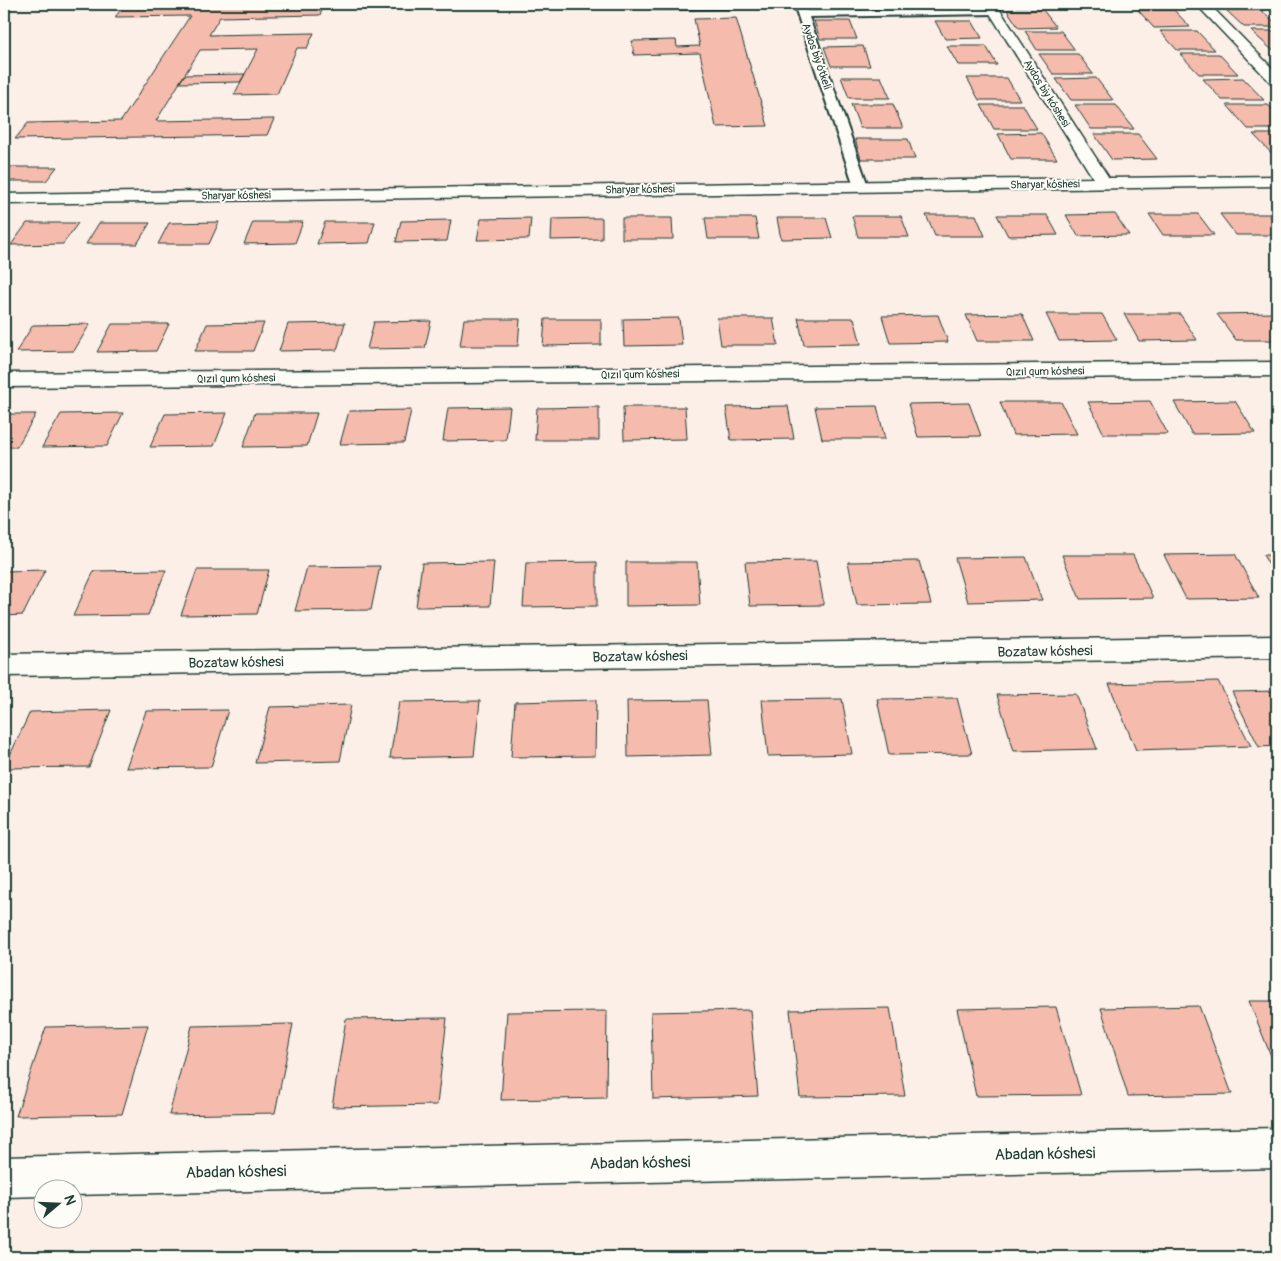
<svg xmlns="http://www.w3.org/2000/svg" width="1281" height="1261" viewBox="0 0 1281 1261" font-family="Pangolin,sans-serif">
	<style>
		.building { fill: #f5bbad; stroke: #1f3d34 }
		.lines { fill: none; stroke-linecap: round; stroke-linejoin: round }
		.service-casing { stroke: #1f3d34; stroke-width: 4 }
		.minor-casing { stroke: #1f3d34; stroke-width: 3 }
		.service { fill: #fdfcf7; fill-rule: evenodd }
		.minor { fill: #fdfcf7; fill-rule: evenodd }
		.labels { text-anchor: middle; stroke-width: 4; stroke-linejoin: round; paint-order: stroke }
		.far-street-label { font-size: 11px; fill: #1f3d34; stroke: #fdfcf7 }
		.street-label { font-size: 14px; fill: #1f3d34; stroke: #fdfcf7 }
		.near-street-label { font-size: 16px; fill: #1f3d34; stroke: #fdfcf7 }
	</style>
	<rect width="100%" height="100%" fill="#fbefe8"/>
	<filter id="ink" filterUnits="userSpaceOnUse"><feTurbulence type="fractalNoise" baseFrequency=".02" numOctaves="2"/><feDisplacementMap in="SourceGraphic" scale="10" xChannelSelector="R" yChannelSelector="G"/><feConvolveMatrix kernelMatrix="1 2 1 2 8 2 1 2 1" color-interpolation-filters="sRGB"/></filter>
	<g filter="url(#ink)">
		<path class="building" d="M325,4l-5,11 -100,2 -11,18 105,-2 -7,15h-10l-20,46 -43,1 24,-46 -58,1 -44,71 118,-2 -7,16 -252,4 13,-16 93,-2 69,-105 -75,1 9,-11z
			M917,4h36l1,3h-35z
			M1005,4h35l2,2h-36z
			M1134,4h35l2,2h-35z
			M1221,4h36l2,2h-36z
			M1007,10h36l13,17 -37,1z
			M1138,10h36l16,17 -36,1z
			M1226,10h35l16,14v3h-33z
			M736,18l32,108 -52,1 -16,-74 -66,2 -2,-14 44,-1 1,7 23,-1 -6,-27z
			M814,21h36l7,18h-37z
			M935,21h37l10,17 -37,1z
			M1025,31h36l14,19h-38z
			M1160,31h37l18,19h-38z
			M1251,31h26v18h-6z
			M863,46l7,20h-39l-7,-19z
			M947,46h39l11,19h-39z
			M1039,54h39l15,20h-40z
			M1180,54h39l19,20h-39z
			M245,74l-5,8 -61,1 5,-8z
			M841,77h40l9,21h-41z
			M967,78h40l13,22h-41z
			M1096,78l17,22h-42l-15,-21z
			M1243,78l21,22h-42l-19,-21z
			M851,104h42l10,24h-43z
			M981,105h42l14,24h-43z
			M1075,105h41l18,24h-43z
			M1227,105h41l9,9v15h-29z
			M1041,133l16,26h-46l-13,-25z
			M1094,134h44l19,25 -45,1z
			M1253,134h24v25z
			M855,139h53l7,20h-54z
			M4,167h53l-11,14h-42z
			M1115,214l14,21 -51,1 -12,-21z
			M1149,214h49l16,21h-51z
			M1220,214h49l8,10v11h-41z
			M926,215h50l9,21h-50z
			M997,215h50l11,20 -50,1z
			M852,216h49l8,21h-51z
			M531,218l-2,21 -52,1 4,-21z
			M602,218v21l-51,1 1,-21z
			M622,218h50l1,21h-51z
			M705,218h50l4,21h-51z
			M777,218h49l6,20 -51,1z
			M451,220l-4,21 -51,1 5,-21z
			M219,222l-10,22h-51l11,-21z
			M253,222h50l-8,21 -51,1z
			M325,222h50l-6,21 -52,1z
			M27,223h51l-15,21 -52,1z
			M99,223h51l-13,21h-51z
			M1273,313l4,6v21h-41l-19,-26z
			M1022,314l12,27h-57l-11,-26z
			M1046,314h56l15,26 -58,1z
			M1124,314h56l17,26 -58,1z
			M938,315l10,27 -58,1 -8,-27z
			M679,318l3,27 -58,1 -1,-27z
			M717,318h56l5,27h-57z
			M798,318h56l7,26 -57,1z
			M464,319h56l-2,27h-58z
			M545,319h56v26l-58,1z
			M431,321l-6,27 -58,1 7,-27z
			M264,323l-11,28h-58l12,-27z
			M345,323l-8,27 -58,1 9,-27z
			M90,324l-16,27 -58,1 17,-27z
			M112,324h57l-13,27 -59,1z
			M1150,401l18,33h-64l-16,-32z
			M1235,401l20,32 -63,1 -18,-32z
			M1000,402h61l16,32 -64,1z
			M969,403l12,33 -63,1 -10,-33z
			M788,406l6,33 -63,1 -5,-33z
			M877,406l8,33h-63l-7,-32z
			M510,407l-4,33 -63,1 5,-33z
			M599,407v33h-64l2,-32z
			M623,407h62l2,32 -63,1z
			M411,410l-7,33 -64,1 9,-33z
			M123,413l-16,33 -65,1 19,-33z
			M227,413l-13,33 -64,1 15,-33z
			M255,413h62l-10,33 -64,1z
			M4,414h32l-19,33h-13z
			M1235,554l24,44 -73,1 -22,-44z
			M1062,555h71l20,43 -73,1z
			M1263,555h14v24z
			M1026,557l16,43 -74,2 -13,-44z
			M816,561l8,44 -74,1 -5,-44z
			M919,561l12,43 -74,1 -9,-43z
			M494,562l-4,44 -74,1 6,-44z
			M597,562v44l-74,1 3,-44z
			M626,562h71l3,43 -74,1z
			M380,566l-9,44 -76,1 12,-44z
			M45,570l-22,45 -19,1v-45z
			M166,570l-18,45 -75,1 21,-45z
			M197,570h72l-12,44 -76,1z
			M1218,681l33,65 -115,4 -27,-66z
			M1277,691v55l-18,1 -27,-55z
			M1076,694l21,55 -83,2 -17,-56z
			M957,698l15,56 -83,1 -12,-56z
			M842,699l10,55 -84,2 -6,-56z
			M596,700l-1,56 -84,1 4,-55z
			M707,700l5,55 -84,2 -1,-56z
			M480,701l-6,55 -84,2 9,-56z
			M351,705l-11,56 -85,2 15,-56z
			M111,710l-22,57 -85,1 26,-56z
			M228,710l-17,57 -85,1 20,-57z
			M1249,1001h28v70z
			M1199,1006l33,88 -104,2 -27,-88z
			M1056,1007l25,88 -105,1 -19,-87z
			M890,1008l15,88 -105,1 -10,-87z
			M750,1010l8,86 -105,3 -2,-87z
			M607,1011l-1,87 -105,2 6,-88z
			M447,1018l-10,87 -105,2 14,-88z
			M293,1024l-18,89 -106,2 23,-89z
			M148,1025l-26,89 -106,2 30,-89z"/>
		<g class="lines">
			<g class="service-casing">
				<path id="service" d="M652,4h152l3,7 188,-3 5,3 -5,3 -186,3 59,169 -7,4 -7,-4 -59,-179 -139,2 -4,-1z"/>
			</g>
			<g class="minor-casing">
				<path id="minor" d="M984,4h12l113,174 168,-2v10l-1273,18v-10l1089,-16z
					M1196,4h13l68,69v12l-5,-1z
					M1277,362v14l-1273,11v-14z
					M1277,636v22l-1273,18v-22z
					M1277,1128v40l-1205,27v-7h-30v8l-38,1v-40z"/>
			</g>
			<use href="#service" class="service"/>
			<use href="#minor" class="minor"/>
		</g>
	</g>
	<g class="labels">
		<g class="far-street-label">
			<text transform="translate(817 56) rotate(71)" y="4">Aydos biy ótkeli</text>
			<text transform="translate(1047 93) rotate(58)" y="4">Aydos biy kóshesi</text>
			<text transform="translate(1045 184) rotate(-1)" y="4">Sharyar kóshesi</text>
			<text transform="translate(640 189) rotate(-1)" y="4">Sharyar kóshesi</text>
			<text transform="translate(236 195) rotate(-1)" y="4">Sharyar kóshesi</text>
			<text transform="translate(1045 371) rotate(-1)" y="4">Qızıl qum kóshesi</text>
			<text transform="translate(640 374) rotate(-1)" y="4">Qızıl qum kóshesi</text>
			<text transform="translate(236 378) rotate(-1)" y="4">Qızıl qum kóshesi</text>
		</g>
		<g class="street-label">
			<text transform="translate(1045 651) rotate(-1)" y="5">Bozataw kóshesi</text>
			<text transform="translate(640 656) rotate(-1)" y="5">Bozataw kóshesi</text>
			<text transform="translate(236 662) rotate(-1)" y="5">Bozataw kóshesi</text>
		</g>
		<g class="near-street-label">
			<text transform="translate(1045 1153) rotate(-1)" y="6">Abadan kóshesi</text>
			<text transform="translate(640 1162) rotate(-1)" y="6">Abadan kóshesi</text>
			<text transform="translate(236 1171) rotate(-1)" y="6">Abadan kóshesi</text>
		</g>
	</g>
	<rect width="1281" height="1261" fill="none" stroke="#fdfcf7" stroke-width="20"/>
	<rect x="10" y="10" width="1261" height="1241" fill="none" stroke="#1f3d34" stroke-width="2" filter="url(#ink)"/>
	<g transform="translate(58 1204) rotate(71)"><circle r="24" fill="#fdfcf7" stroke="#a4b0a9"/>
	<path d="M0-4L9 19L0 12L-9 19Z" fill="#1f3d34"/>
	<text y="-8" font-size="14" font-weight="bold" text-anchor="middle" fill="#1f3d34">N</text>
	</g>
</svg>
